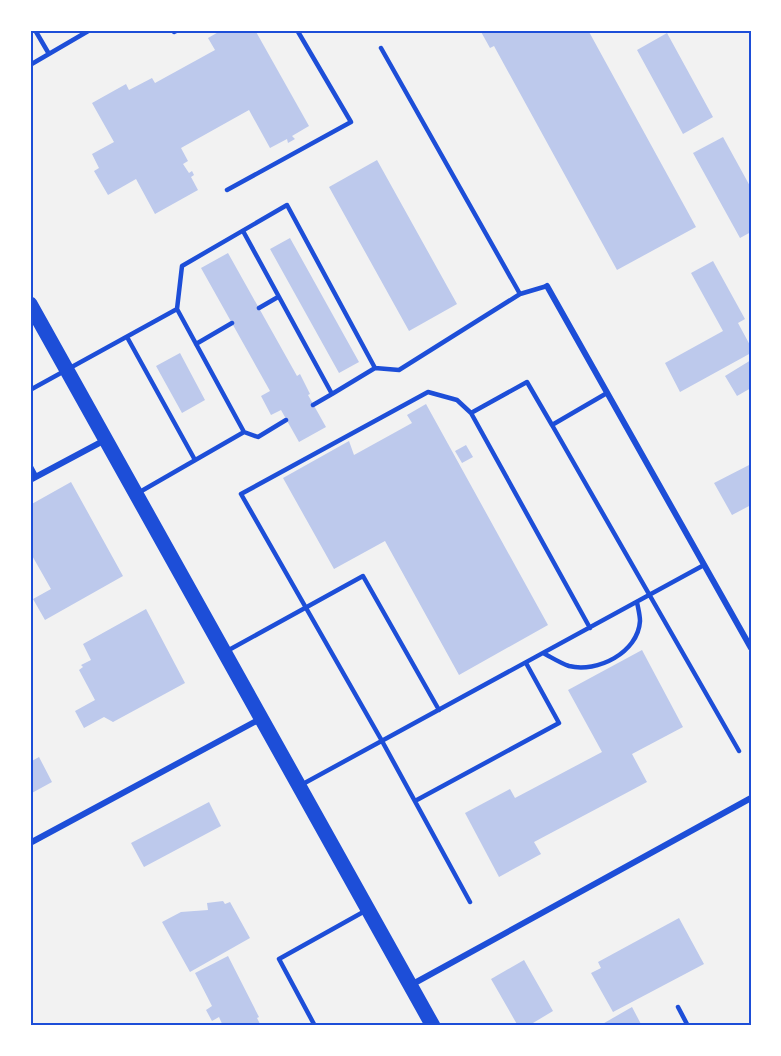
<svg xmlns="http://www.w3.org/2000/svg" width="781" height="1056" viewBox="0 0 781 1056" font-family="Figtree,sans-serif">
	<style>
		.building { fill: #bdc9ec }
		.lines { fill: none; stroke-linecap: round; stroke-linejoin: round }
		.service { stroke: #1d4ed8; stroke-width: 4.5 }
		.minor { stroke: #1d4ed8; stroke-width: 6 }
		.primary { stroke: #1d4ed8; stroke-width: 15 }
		.neatline { fill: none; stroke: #1d4ed8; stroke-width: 2 }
	</style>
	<rect width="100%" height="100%" fill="#f2f2f2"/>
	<path class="building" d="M222,30h33l54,96 -17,10 3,3 -7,4 -1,-4 -17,9 -21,-38 -68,38 7,13 -5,3 6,9 3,-2 2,4 -3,2 7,13 -43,24 -19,-35 -28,16 -14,-24 5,-3 -7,-14 22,-12 -22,-39 34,-19 3,6 23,-12 3,5 60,-33 -7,-12z
		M480,30h108l108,197 -79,43 -123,-224 -4,2z
		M667,33l46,84 -30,17 -46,-84z
		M723,137l28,51v44l-11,6 -47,-85z
		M377,160l80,144 -48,27 -80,-144z
		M290,238l69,124 -20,11 -69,-124z
		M228,253l69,123 3,-2 10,20 -2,1 18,32 -27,15 -18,-32 -10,5 -10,-19 9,-5 -69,-123z
		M713,261l32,58 -7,4 13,24v6l-71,39 -15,-29 58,-32 -32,-58z
		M180,353l25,47 -23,13 -26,-47z
		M751,360v28l-14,8 -12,-20z
		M426,404l122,221 -89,50 -74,-134 -51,28 -51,-91 66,-37 5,14 58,-32 -5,-8z
		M466,445l7,12 -11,6 -7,-12z
		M751,464v41l-19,10 -18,-32z
		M71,482l52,94 -78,44 -12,-21 18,-10 -21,-37v-47z
		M146,609l39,74 -72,39 -9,-5 -20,11 -9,-17 20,-11 -16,-30 4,-3 -2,-2 10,-5 -8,-16z
		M642,650l41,77 -51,27 15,28 -113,60 7,12 -42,23 -34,-64 45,-24 5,9 87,-46 -34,-62z
		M39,757l13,25 -22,12v-32z
		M209,802l12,24 -77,41 -13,-24z
		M223,901l2,3 5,-2 20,36 -60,34 -28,-50 19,-10 27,-2 -1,-7z
		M679,918l25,46 -91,48 -22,-39 10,-5 -3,-6z
		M228,956l31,61 -2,1 4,8h-38l-4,-9 -7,4 -6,-11 6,-4 -17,-33z
		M524,960l29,51 -25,15h-10l-27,-47z
		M632,1007l10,19h-43z"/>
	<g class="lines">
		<path class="service" d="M35,30l14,24
			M172,30l2,2 4,-2
			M381,48l139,246
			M30,65l60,-35
			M227,190l124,-68 -54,-92
			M259,308l19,-11
			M177,309l5,-43 105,-61 88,163 -43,26 -89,-163
			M127,337l68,123
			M196,344l36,-21
			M375,368l24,2 121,-76 27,-8
			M30,390l147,-81 67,123 -106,61
			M607,393l-55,32 187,326
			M313,405l19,-11
			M471,413l56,-31 25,43
			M244,432l14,5 28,-17
			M30,465l6,11
			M227,651l136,-75 76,134
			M543,653c8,4 17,10 26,13 28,7 69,-13 71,-45 0,-6 -2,-13 -3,-19
			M301,785l403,-220
			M415,801l144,-78 -33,-60
			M470,902l-88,-161 -141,-247 187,-102 29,8 14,13 119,215
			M678,1007l10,19
			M315,1026l-36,-67 86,-48"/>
		<path class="minor" d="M547,286l204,362
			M30,480l75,-40
			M30,843l230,-124
			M411,985l340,-187"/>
		<path class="primary" d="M30,304l403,722"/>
	</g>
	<rect width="781" height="1056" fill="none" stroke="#ffffff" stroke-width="63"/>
	<rect x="32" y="32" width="718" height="992" class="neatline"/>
</svg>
